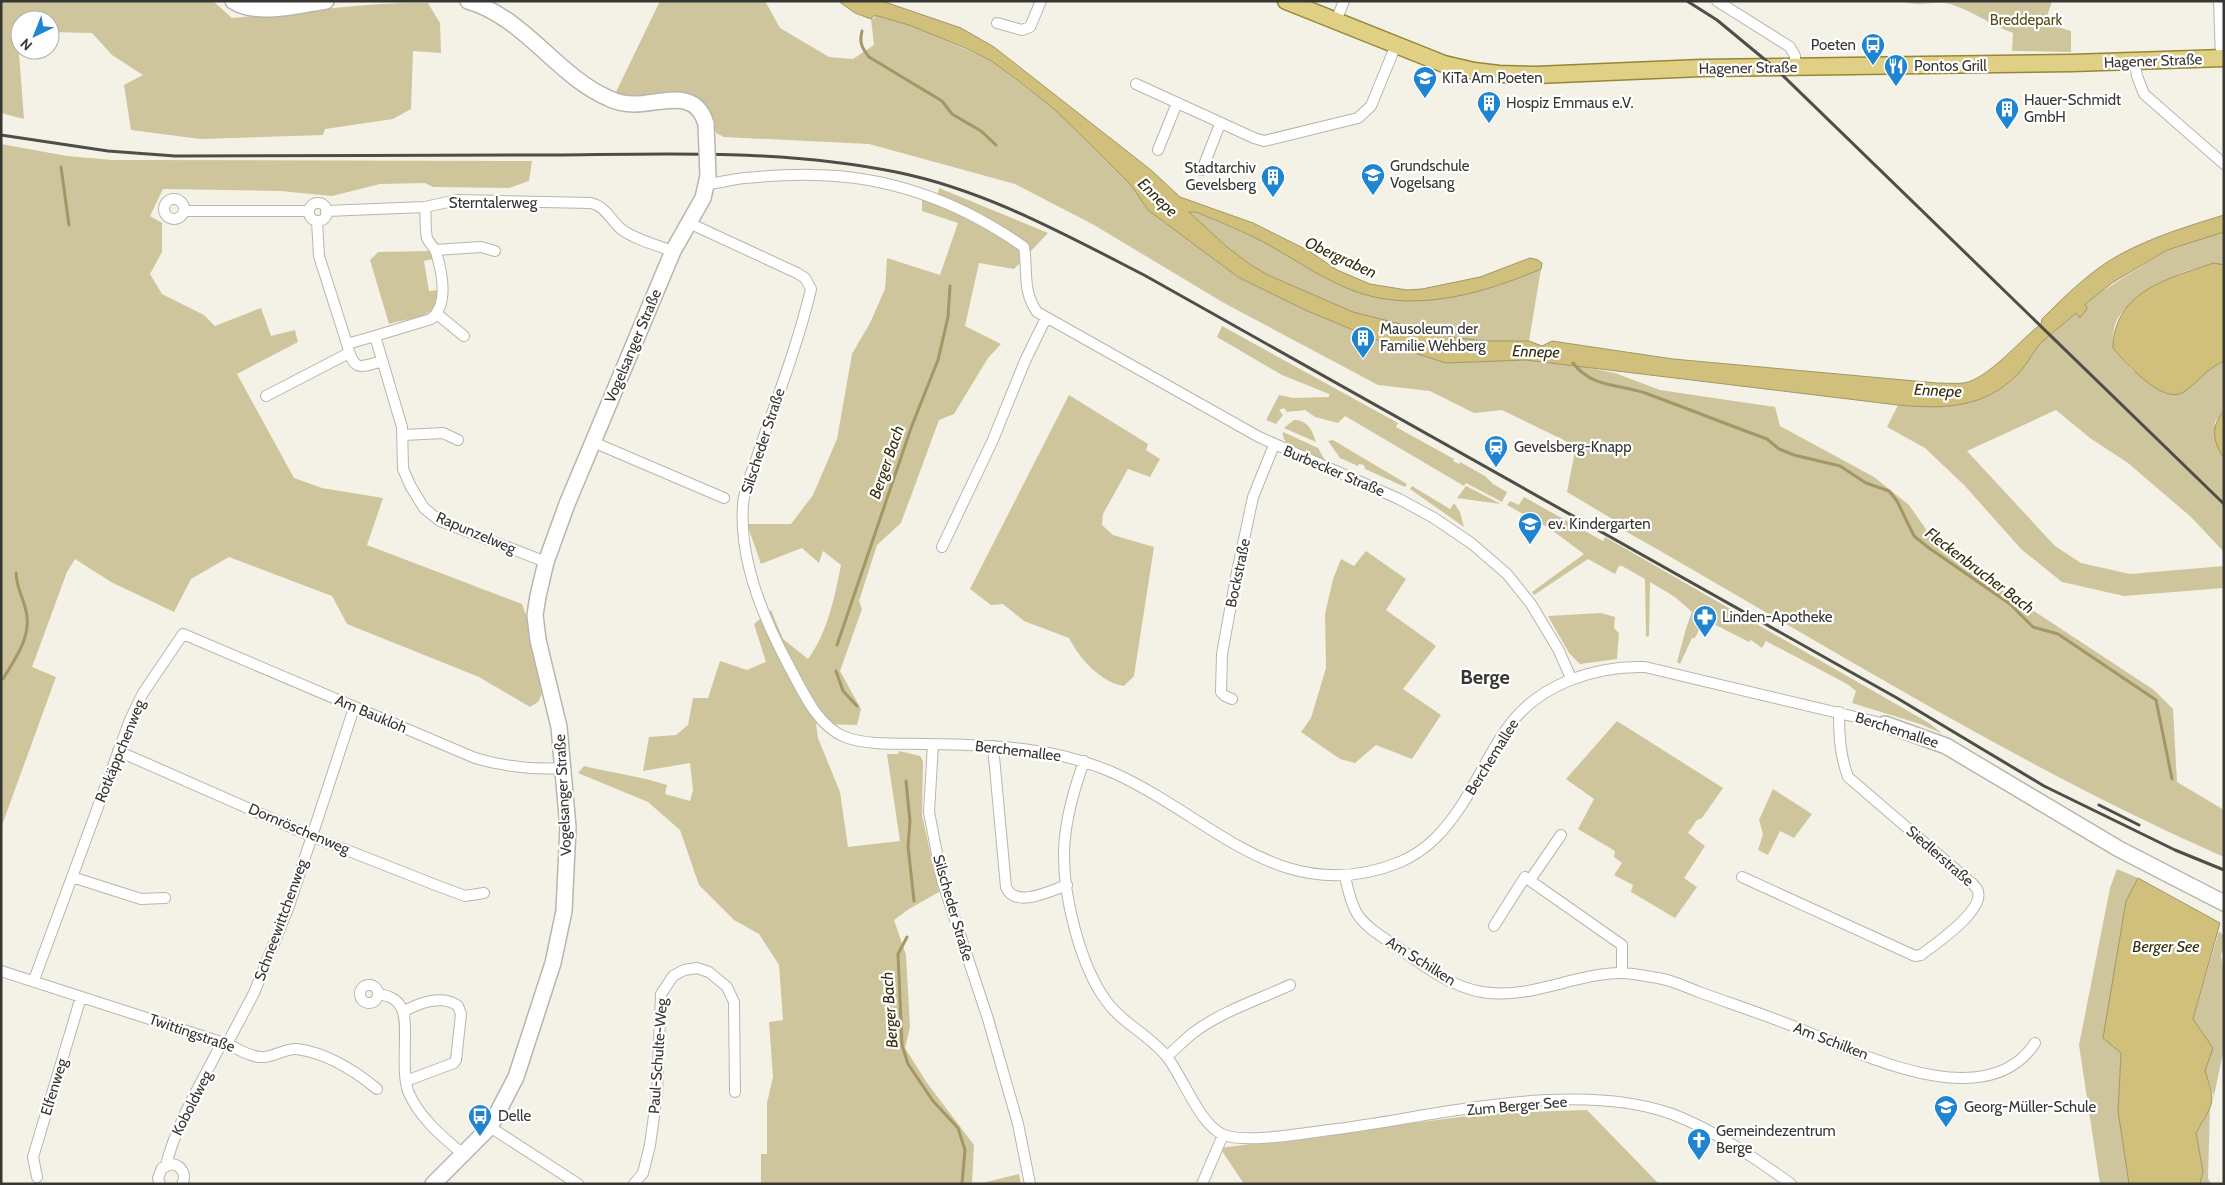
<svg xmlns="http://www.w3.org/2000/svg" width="2225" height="1185" viewBox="0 0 2225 1185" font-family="Cabin,sans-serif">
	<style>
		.green { fill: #cec59d }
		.water { fill: #d0c07b; stroke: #a29765 }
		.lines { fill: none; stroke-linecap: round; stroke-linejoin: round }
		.stream { stroke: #a29765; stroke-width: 3 }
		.street-casing { stroke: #b8b6ac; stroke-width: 12 }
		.secondary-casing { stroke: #b8b6ac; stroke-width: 18 }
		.primary-casing { stroke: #978635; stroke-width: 19 }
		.street { stroke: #fff; stroke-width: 10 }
		.secondary { stroke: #fff; stroke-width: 15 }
		.primary { stroke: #e0d086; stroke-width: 16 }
		.rail { stroke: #4e4e49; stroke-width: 3 }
		.secondary-bridge-casing { stroke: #b8b6ac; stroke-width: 18; stroke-linecap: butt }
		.secondary-bridge { stroke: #fff; stroke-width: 15 }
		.labels { text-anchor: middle; stroke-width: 4.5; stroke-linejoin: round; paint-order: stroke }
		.park-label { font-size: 15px; fill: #574c17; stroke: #fff }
		.poi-label { font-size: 15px; fill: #363632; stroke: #fff; text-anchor: start }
		.street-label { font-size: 15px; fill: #363632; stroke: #fff }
		.water-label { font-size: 16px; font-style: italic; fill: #352e0f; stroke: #fff }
		.district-label { font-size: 20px; font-weight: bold; fill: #363632; stroke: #fff }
	</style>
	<rect width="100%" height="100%" fill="#f4f2e7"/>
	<path class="green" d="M1,1h212l19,17c65,-5 130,-16 196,-15l12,20 1,30 -28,-2 -2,58 -18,10 -68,10 -2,6 -123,4 -69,-9 -7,-45 19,-10 -31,-20 -20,-22 -42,-1v-12h-30v20l-2,1 6,78 -23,-6z
		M660,1h105l15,27 49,29 24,2 21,-14 -3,-26 7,-3 31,9 81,35 63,48 78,77 17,25 90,67 67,33 82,34 59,19 80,-3 48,5 41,8 45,17 115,17 5,19 94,51 35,28 21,30 75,57 149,98 19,19 4,73 47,28v47c-211,-93 -406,-217 -606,-330l1,-4 -52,-31 9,-46 -74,-36 -28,3 -44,-22 -52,-6 -154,-82 -130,-78 -79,-41 -146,-40 -145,-7 -8,-4 -4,-16 -11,-12 -68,-7 -17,-6z
		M1901,1h151l-7,22 26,8v21l-59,-1 1,-18c-22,-8 -40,-22 -63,-29 -17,-4 -30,4 -49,-3z
		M1,144l66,12 46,4 419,1 -3,20 -20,7 -76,-1 -8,-4 -45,1 -48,12 -52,-5 -117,-2 -13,27 12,7v29l-12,22 12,20 42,21 11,11 46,-18 10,28 24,-6 3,12 -61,32 57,104 28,10 61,10 -16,47 155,59 6,17 14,73 -4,8 -8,5 -51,-30 -132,-53 -15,-28 -103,-39 -38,22 -17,33 -63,-30 -36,-23 -8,13 -35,95 24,10 -55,151z
		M939,188l109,45 -34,36 -35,-6 -14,63 36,18 -13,14 -34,56 -15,6 -38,103 -24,22 -18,56 3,8 -22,62 21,38 -4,16 -41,-1 2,14 22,54 8,55 52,-6 -13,-87h11l1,-3 21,5 3,5 -1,54 17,77 -30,17 -15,11 12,35 4,72 -5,21 22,35 47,62 -2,39h-211v-30h6v-51l6,-26 -4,-55 14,-2 -4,-55 -20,-31 -25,-14 -35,-35 -19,-55 -32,-28 -70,-29 6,-7c28,7 56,10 83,19l-2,9 25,7 3,-11 -3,-27 -47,8 6,-34 27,-2 12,-10 5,-27h15l12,-37 27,9 19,-8 -12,-38 17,-14 12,29 25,20c19,-25 27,-63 33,-94l-18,-14 -4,12 -17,-15 -41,16 -14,-40h44l22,-29 24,-56 15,-85 18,-31 15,-34 2,-31 53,17 18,-52 -36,-12v-12l14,5z
		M1188,212h8c24,11 49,20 73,33 30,17 61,39 94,49 58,18 124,-2 178,-25l-12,72h-46l-31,-4 -99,-25 -85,-37 -17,-10 -24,-18z
		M2224,232v33c-31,-4 -94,28 -108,57 -3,7 -3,18 -3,26l20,23 69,3 22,-13v49l-9,12 5,30 4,6v94l-33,-35 -63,-54 -38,-25 -34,-28 -89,41 88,95 26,17 49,11 94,-8v22l-100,8 -62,-14 -41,-33 -56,-63 -40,-38 -38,-21 11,-22c45,4 87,4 121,-32 9,-10 15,-24 25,-33 10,-9 22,-18 32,-27l4,4 5,-13 8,-7 74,-47z
		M430,251l3,8 -9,2 5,30 9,-1c1,31 -28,27 -49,34l-19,-64 8,-8z
		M1222,326l176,97 -2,4 58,32 -1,2 6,3 1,-2 25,14 8,8 14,8 -5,10 -36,-19 -2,3 -119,-70 -7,7 -23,-6 -10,-7 -18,2 -3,-4 -5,2 4,5 -7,9 -10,-4 13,-25 14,3 36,-1v-3l-47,-19 -65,-38z
		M1069,395l79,49 -2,6 14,9 -10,18 -22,-8 -25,45 -1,11 11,10 41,12 -20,129 -10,10c-24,-4 -44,-27 -55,-48l-45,-17 -21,-17 -12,1 -21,-16z
		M1294,420c14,0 18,10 22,22l-32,-14z
		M1283,432l35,16 8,14c-13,-6 -45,-12 -43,-30z
		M1333,440l74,44 -2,3 -40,-18 -1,-4 -5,-1 -1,2 -18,-8 -12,-17z
		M1412,486l38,23 4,-6 6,9 4,15 -54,-38z
		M1466,486l35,18 -44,-6z
		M1524,497l79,44 2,-4 14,8 310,178 14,11 -23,-10 -68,-21 4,-12 -9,-7 -81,-43 -4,7 -11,-8 -2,2 -45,-23 -9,19h-3l-12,26 -3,-2c5,-17 8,-33 15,-50l-17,-15 -25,-15 -1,54 -3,1 -1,-58 -23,-13h-3l-4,8 -27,-15 -54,36 -2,-3 52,-38 -35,-26 -42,-23 3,-4 9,4z
		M1366,551l40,28 -20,31 50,36 -33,43 38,26 -29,44 -36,-14 -21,18 -15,-4 -39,-27 10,-14 15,-50 -1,-54 8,-35 8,-20 13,7z
		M1601,613l14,4 -1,11 5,5 -2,26 -37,5 -11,-11 -21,-37z
		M1617,721l106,67 -21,30 -5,2 -9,13 17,13 -21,32 13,9 -22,31 -44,-26 2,-7 -19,-10 8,-12 -8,-6 1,-6 -37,-22 16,-30 -28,-20z
		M1773,789l39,25 -18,24 -14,-7 -12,24 -10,-5 5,-16 -4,-14z
		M2117,869l21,9 -12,24 -23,136 18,14 -3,59 11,73h-29l-21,-139 31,-157z
		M2219,931l5,5v14l-3,4 3,25v69l-10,48 -9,-25 8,-23 -20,-29z
		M2210,1108l-2,70 3,6h-11l3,-13 -7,-38z
		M1587,1110l72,74h-415l-24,-36 271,-35z
		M1019,1174l2,10h-39v-1z"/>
	<path class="water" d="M838,1h44l79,27 33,19 157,123 29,27 73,26 56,28 28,19 33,14 37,6 15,-1 58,-12 50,-19 8,2 4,3 -1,6c-54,23 -120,43 -178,25 -33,-10 -64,-32 -94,-49 -24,-13 -49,-23 -73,-33h-7l38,35 24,18 17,10 85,37 99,25 31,4h46l13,5 10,-5 121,18 264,24c9,0 19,1 27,0 24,-4 57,-44 77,-59l1,-5c23,-23 48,-48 77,-64 33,-18 69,-29 105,-40v17l-57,18 -55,33 -27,21 2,5 -7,9 -4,-5c-10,9 -22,18 -32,27 -10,9 -16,24 -26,34 -34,35 -75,35 -120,31l-372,-45 -80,3 -59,-19 -82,-34 -67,-33 -90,-67 -17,-25 -36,-36 -42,-41 -41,-32 -22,-16 -25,-12 -56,-23 -31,-9h-5l-2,3 -16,-6z
		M2214,263l10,2v96c-19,9 -25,20 -40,31 -21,14 -59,-30 -71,-44 1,-57 56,-70 101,-85z
		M2224,410v48c-12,-18 -13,-31 0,-48z
		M2138,878l82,45 -27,96 20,29 -8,23c12,34 8,31 -9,62l7,38 -3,13h-71l-11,-73 3,-58 -18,-15 23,-137z"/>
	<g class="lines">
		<path class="stream" d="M862,31c-3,12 0,17 7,26l73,44 10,13 29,17 15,14
			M61,167l8,58
			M1573,363c19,25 46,21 72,30 41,15 81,31 122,46l12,10 15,6 46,11 26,17 23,8 8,10 17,35 15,12 81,56 23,23 25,7 98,66 16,79
			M837,645l74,-217 27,-68 10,-43 2,-31
			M836,671l7,20 14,15
			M3,679c13,-22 31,-45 22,-72 -4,-15 -8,-18 -9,-34
			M906,781l4,40 -2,25 6,55
			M907,937l-9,17 4,91 6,19 25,37 25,27 7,22 -3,34"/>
		<g class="street-casing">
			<path id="street" d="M1717,1l73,46 5,9v11
				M2219,1l2,57
				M1336,21l8,-20
				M997,23l25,7 8,-3 11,-26
				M2135,62l2,14 7,18 80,70
				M1136,84l118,54 10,3 94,-23 13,-12 25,-61
				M1158,150l19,-47
				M1202,170l18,-46
				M707,184c13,-1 25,-5 38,-6 22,-2 46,-4 69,-3 78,1 146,27 210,72 4,25 -2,43 13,65l222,125 140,62 35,19 37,25 36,31 24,30 27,45 13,29
				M164 209a10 10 0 1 1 20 0a10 10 0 1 1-20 0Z
				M309 212a9 9 0 1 1 18 0a9 9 0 1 1-18 0Z
				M184,211h125
				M326,211l99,-4 32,-7 134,3c15,4 18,15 29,25 11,10 38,18 53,23
				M317,221l2,35 28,88
				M689,223l108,50 8,5 6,11c-13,55 -34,109 -52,162 -5,17 -15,36 -16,54 -4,55 20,113 46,161 13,24 28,60 56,71 24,9 59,6 84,7 64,1 128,3 187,30 97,44 167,136 284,88 28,-12 45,-32 61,-56 17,-26 29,-55 47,-79 31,-43 86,-61 137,-60l240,57
				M435,250l46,-3 14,4
				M437,314l27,22
				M375,336l56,-17c18,-14 11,-47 5,-67 -2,-5 -7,-9 -9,-14 -2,-9 -1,-21 -2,-31
				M382,361c-25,8 -28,9 -35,-17l28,-8 27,91 1,42 8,18 13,21 16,13 106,41
				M266,396l83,-43
				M404,435l39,-2 15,7
				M593,442l131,56
				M942,547l50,-105 33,-81 21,-43
				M1232,699l-7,-3 -4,-4 1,-38 14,-77 17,-80 21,-52
				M933,744l-4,68 13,68 46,139 30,105 12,60
				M993,746l13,141c9,22 44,4 61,-2
				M118,751l193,85 122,48 32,12 19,-3
				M1084,761c-10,29 -19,59 -20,90 -1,45 16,115 43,151 16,22 44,34 60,55 16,20 33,69 57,78 25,9 85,-3 113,-6 100,-13 237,-50 335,-15 42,16 83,44 119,70
				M1345,875c8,46 18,49 55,74 25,18 52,38 82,43 47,8 91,-18 138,-19 11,-1 27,4 38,5 14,2 28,9 41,14 33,12 66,23 99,36 61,25 188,90 237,15
				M72,877l69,22 24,-1
				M1742,877l173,79 6,-1c14,-11 67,-46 56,-66 -2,-3 -6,-7 -9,-9l-120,-103c-8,-22 -9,-41 -9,-65
				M1530,880l31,-45
				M1494,926l31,-49 97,68v28
				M1,971l226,73c10,4 24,14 36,13 12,0 22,-9 34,-8 30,4 57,21 80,40
				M34,980l96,-260 13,-27 40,-59 292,124c30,9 58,12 90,10
				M360 994a9 9 0 1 1 18 0a9 9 0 1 1-18 0Z
				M379,994c9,2 17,4 22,13 9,14 -1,61 7,84 10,25 34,46 55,63
				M403,1012c15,-9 40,-18 55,-6l3,8 -5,46 -2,3 -48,18
				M227,1044l27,-51 35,-87 65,-198
				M1167,1056c9,-7 17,-16 26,-23 29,-22 65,-33 97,-48
				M490,1127l88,57
				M166,1165c11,-44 36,-82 56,-123
				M37,1177l-4,-20 48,-160
				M160,1184l-2,-6 4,-10 10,-4c10,2 15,11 10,20
				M634,1184l9,-11 7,-28 7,-51 4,-100 12,-18 11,-6 13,-2 12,4 18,15 7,15 1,90
				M1202,1184l21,-49"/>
		</g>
		<g class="secondary-casing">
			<path id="secondary" d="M233,1c24,16 66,4 93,0
				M468,1c56,16 88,74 140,97 8,4 17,6 26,6 26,0 62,-17 72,20
				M1885,724l61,22 173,103 105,54
				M433,1184l57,-57 26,-50 37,-114 11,-52 4,-84 -9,-100 -21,-87 -3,-25 3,-19 8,-34 21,-58 106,-253 30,-53 5,-22"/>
		</g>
		<g class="primary-casing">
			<path id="primary" d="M1286,1l158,63 30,7 25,3 37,1 165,-7 371,-5 152,-5"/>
		</g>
		<use href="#street" class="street"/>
		<use href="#secondary" class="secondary"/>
		<use href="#primary" class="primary"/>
		<path class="rail" d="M1687,1l30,19 58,48 449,436
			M1,135l107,16 67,5c126,-1 253,0 379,-1 114,-1 229,-6 342,17 89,18 168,62 248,103l753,423 147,88 131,64 49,20
			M2099,805l40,20"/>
		<g class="secondary-bridge-casing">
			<path id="secondary-bridge" d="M706,124l2,52"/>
		</g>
		<use href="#secondary-bridge" class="secondary-bridge"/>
	</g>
	<defs>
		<g id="bus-pin" transform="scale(1.25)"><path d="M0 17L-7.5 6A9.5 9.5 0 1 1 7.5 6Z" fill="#2085d0" stroke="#fff"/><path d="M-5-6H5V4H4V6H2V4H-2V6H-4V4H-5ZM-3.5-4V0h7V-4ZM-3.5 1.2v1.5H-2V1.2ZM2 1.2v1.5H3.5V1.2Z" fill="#fff"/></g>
		<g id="restaurant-pin" transform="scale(1.25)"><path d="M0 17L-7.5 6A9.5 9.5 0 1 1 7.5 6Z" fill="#2085d0" stroke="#fff"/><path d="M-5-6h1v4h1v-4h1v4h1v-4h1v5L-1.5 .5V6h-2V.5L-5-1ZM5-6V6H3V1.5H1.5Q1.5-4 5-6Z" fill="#fff"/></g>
		<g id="school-pin" transform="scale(1.25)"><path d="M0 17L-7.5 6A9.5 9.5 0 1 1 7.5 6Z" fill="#2085d0" stroke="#fff"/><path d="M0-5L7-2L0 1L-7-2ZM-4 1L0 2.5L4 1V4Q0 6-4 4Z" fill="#fff"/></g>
		<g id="building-pin" transform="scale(1.25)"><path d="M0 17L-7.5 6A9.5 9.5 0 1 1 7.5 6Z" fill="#2085d0" stroke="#fff"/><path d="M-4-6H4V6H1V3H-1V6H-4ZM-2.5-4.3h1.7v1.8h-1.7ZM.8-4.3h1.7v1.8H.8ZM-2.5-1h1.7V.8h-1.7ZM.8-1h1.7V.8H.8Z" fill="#fff"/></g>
		<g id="station-pin" transform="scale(1.25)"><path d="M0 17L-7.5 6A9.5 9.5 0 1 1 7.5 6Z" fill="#2085d0" stroke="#fff"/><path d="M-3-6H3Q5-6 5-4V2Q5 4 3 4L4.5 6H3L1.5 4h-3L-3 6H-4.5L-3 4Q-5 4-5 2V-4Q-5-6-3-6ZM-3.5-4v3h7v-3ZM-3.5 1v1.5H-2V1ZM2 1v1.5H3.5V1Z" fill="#fff"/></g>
		<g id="pharmacy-pin" transform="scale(1.25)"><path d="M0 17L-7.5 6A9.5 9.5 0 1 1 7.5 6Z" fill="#2085d0" stroke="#fff"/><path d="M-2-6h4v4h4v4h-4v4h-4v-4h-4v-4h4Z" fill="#fff"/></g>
		<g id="church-pin" transform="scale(1.25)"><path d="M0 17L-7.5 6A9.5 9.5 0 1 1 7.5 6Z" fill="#2085d0" stroke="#fff"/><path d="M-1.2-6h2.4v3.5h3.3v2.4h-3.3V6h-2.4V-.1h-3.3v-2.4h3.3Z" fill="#fff"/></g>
	</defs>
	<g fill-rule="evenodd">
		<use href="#bus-pin" x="1873" y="45"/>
		<use href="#restaurant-pin" x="1896" y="66"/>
		<use href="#school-pin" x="1425" y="78"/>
		<use href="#building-pin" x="1489" y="103"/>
		<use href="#building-pin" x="2007" y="109"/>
		<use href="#school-pin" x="1373" y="175"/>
		<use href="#building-pin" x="1273" y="177"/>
		<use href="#building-pin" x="1363" y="338"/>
		<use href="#station-pin" x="1496" y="447"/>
		<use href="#school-pin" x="1530" y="524"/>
		<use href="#pharmacy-pin" x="1705" y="617"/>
		<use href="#school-pin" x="1946" y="1107"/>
		<use href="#bus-pin" x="480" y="1116"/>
		<use href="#church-pin" x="1699" y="1140"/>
	</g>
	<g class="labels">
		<g class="park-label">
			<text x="2026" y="25">Breddepark</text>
		</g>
		<g class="poi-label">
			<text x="1856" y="50" text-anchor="end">Poeten</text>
			<text x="1914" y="71">Pontos Grill</text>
			<text x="1442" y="83">KiTa Am Poeten</text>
			<text x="2024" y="105">Hauer-Schmidt<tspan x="2024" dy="17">GmbH</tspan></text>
			<text x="1506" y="108">Hospiz Emmaus e.V.</text>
			<text x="1390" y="171">Grundschule<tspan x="1390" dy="17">Vogelsang</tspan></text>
			<text x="1256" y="173" text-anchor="end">Stadtarchiv<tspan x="1256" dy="17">Gevelsberg</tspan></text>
			<text x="1380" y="334">Mausoleum der<tspan x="1380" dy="17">Familie Wehberg</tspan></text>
			<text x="1514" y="452">Gevelsberg-Knapp</text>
			<text x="1548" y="529">ev. Kindergarten</text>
			<text x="1722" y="622">Linden-Apotheke</text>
			<text x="1964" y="1112">Georg-Müller-Schule</text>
			<text x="498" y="1121">Delle</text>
			<text x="1716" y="1136">Gemeindezentrum<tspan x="1716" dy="17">Berge</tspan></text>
		</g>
		<g class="street-label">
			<text transform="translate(2153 61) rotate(-2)" y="5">Hagener Straße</text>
			<text transform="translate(1748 68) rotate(-1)" y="5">Hagener Straße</text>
			<text x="493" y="208">Sterntalerweg</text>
			<text transform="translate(633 346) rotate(-67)" y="5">Vogelsanger Straße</text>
			<text transform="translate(763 441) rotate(-72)" y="5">Silscheder Straße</text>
			<text transform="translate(1334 471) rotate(23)" y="5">Burbecker Straße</text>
			<text transform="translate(476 533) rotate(23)" y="5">Rapunzelweg</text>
			<text transform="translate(1238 573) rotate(-78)" y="5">Bockstraße</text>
			<text transform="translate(371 714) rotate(23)" y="5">Am Baukloh</text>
			<text transform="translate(1897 730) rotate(18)" y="5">Berchemallee</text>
			<text transform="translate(120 751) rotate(-68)" y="5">Rotkäppchenweg</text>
			<text transform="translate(1018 751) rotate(7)" y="5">Berchemallee</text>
			<text transform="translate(1492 757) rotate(-58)" y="5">Berchemallee</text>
			<text transform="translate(563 795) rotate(-93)" y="5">Vogelsanger Straße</text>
			<text transform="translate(299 829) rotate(23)" y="5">Dornröschenweg</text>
			<text transform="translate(1940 856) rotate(41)" y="5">Siedlerstraße</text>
			<text transform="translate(953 908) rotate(74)" y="5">Silscheder Straße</text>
			<text transform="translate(281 920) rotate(-70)" y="5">Schneewittchenweg</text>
			<text transform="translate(1421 961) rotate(32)" y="5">Am Schilken</text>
			<text transform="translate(192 1033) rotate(19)" y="5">Twittingstraße</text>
			<text transform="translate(1831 1041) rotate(21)" y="5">Am Schilken</text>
			<text transform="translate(658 1056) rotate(-86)" y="5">Paul-Schulte-Weg</text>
			<text transform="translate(54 1087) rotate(-73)" y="5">Elfenweg</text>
			<text transform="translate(192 1103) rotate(-63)" y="5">Koboldweg</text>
			<text transform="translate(1517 1106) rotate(-5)" y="5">Zum Berger See</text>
		</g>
		<g class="water-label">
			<text transform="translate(1158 197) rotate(44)" y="6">Ennepe</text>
			<text transform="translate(1341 257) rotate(25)" y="6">Obergraben</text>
			<text transform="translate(1536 351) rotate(2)" y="6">Ennepe</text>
			<text transform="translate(1938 390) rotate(3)" y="6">Ennepe</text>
			<text transform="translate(886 462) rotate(-71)" y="6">Berger Bach</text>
			<text transform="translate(1980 570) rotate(37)" y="6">Fleckenbrucher Bach</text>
			<text x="2166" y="952">Berger See</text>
			<text transform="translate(889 1010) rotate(-94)" y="6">Berger Bach</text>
		</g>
		<g class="district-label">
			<text x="1485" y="684">Berge</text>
		</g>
	</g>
	<rect width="2225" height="1185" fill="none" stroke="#363632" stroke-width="5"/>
	<g transform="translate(35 35) rotate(223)"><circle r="24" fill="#ffffff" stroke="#afafad"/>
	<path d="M0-4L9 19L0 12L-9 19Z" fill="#2085d0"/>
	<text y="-8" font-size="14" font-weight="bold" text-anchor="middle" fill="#363632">N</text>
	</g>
</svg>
